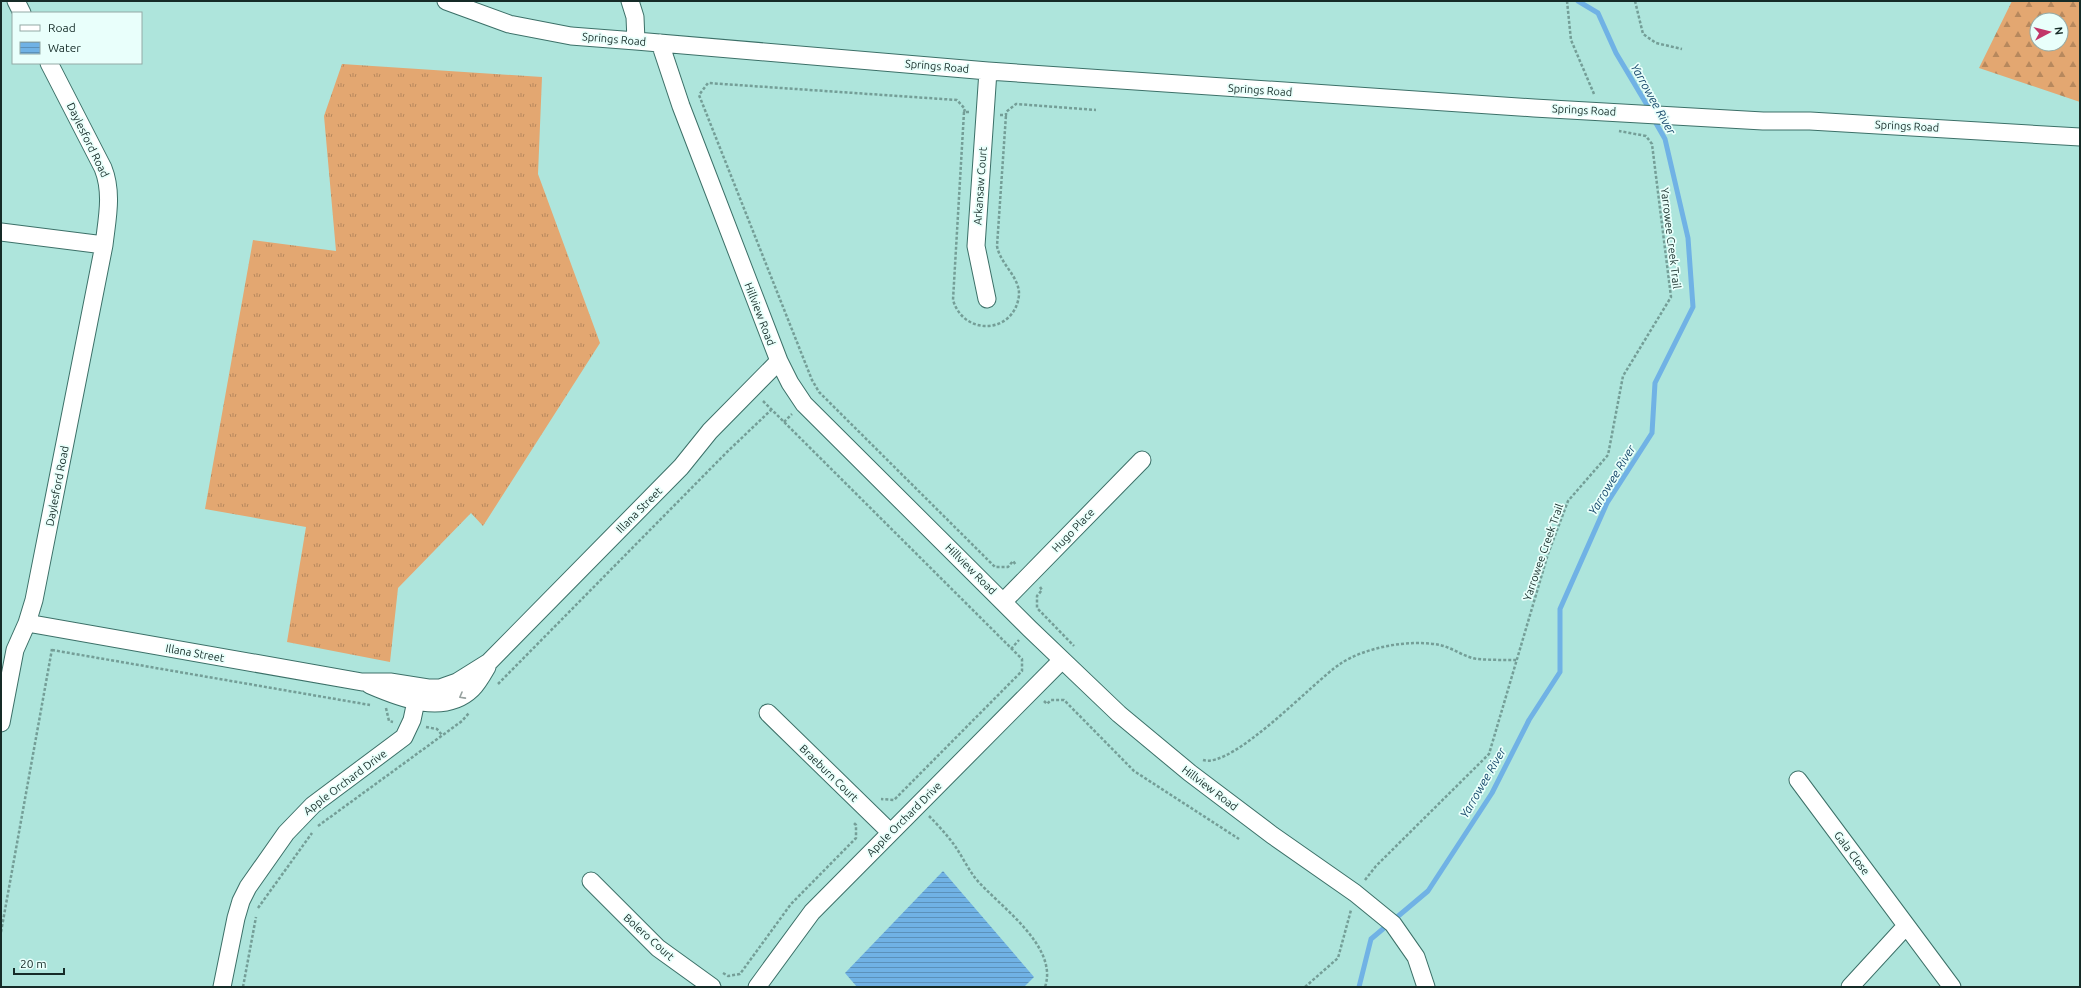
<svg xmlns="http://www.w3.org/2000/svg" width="2081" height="988" viewBox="0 0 2081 988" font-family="Ubuntu,sans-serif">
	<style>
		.grass { fill: url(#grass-tufts) }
		.forest { fill: url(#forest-firs); fill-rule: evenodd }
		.water { fill: url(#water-rules) }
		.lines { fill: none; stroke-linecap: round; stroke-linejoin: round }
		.stream { stroke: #70b2e5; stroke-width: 5 }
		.minor-casing { stroke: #3c7068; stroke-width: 19 }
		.path { stroke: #749e97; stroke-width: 2.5; stroke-dasharray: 3 2; stroke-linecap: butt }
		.minor { stroke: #fff; stroke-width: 17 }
		.oneway { stroke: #96a09e }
		.labels { text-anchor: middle; stroke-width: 3.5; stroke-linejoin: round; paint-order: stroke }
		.street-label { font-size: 11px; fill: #152b27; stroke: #e9fffb }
		.water-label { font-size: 12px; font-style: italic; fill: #17486b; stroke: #e9fffb }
	</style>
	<defs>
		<pattern id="grass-tufts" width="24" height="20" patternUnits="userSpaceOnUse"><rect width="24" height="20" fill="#e3a771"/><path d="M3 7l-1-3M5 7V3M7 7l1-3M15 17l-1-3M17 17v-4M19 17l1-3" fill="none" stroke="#b7885d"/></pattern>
		<pattern id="forest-firs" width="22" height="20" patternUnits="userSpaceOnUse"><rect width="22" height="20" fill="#e3a771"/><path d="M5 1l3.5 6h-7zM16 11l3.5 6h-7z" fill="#b7885d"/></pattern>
		<pattern id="water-rules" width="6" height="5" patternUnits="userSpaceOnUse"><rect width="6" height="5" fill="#70b2e5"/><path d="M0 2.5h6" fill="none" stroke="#5b91ba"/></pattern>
	</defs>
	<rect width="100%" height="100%" fill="#aee5dc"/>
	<path class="grass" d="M342,64l200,13 -4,97 62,169 -117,183 -12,-13 -73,75 -8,74 -103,-20 19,-115 -101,-18 48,-269 83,11 -12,-135z"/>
	<path class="forest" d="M2012,1h68v101l-101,-34zM2037,20h24v24h-24z"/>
	<path class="water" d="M943,871l91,106 -10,10h-167l-12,-14z"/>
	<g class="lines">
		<path class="stream" d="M1578,1l20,12 18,40 34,57
			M1359,987l12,-48 57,-48 64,-98 37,-73 31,-48v-63l47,-106 45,-70 3,-50 38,-76 -5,-69 -23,-99 -12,-21"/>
		<g class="minor-casing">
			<path id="minor" d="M16,1l6,12
				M446,1l63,23 62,12 65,5 352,30 546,37 229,13h47l270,16
				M630,1l5,16 1,24
				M660,43l21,63 98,255 11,22 14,21 226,225 89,85 71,59 82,62 83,58 38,31 23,33 10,30
				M1,232l103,13
				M987,299l-11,-53 12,-175
				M1004,601l138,-141
				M27,623l335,59h28l38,6h12l17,-6 32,-20 192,-195 29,-36 69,-70
				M370,685c30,13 74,31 102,4 6,-6 11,-15 15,-22
				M768,713l122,119
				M1,723l14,-73 12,-27 7,-23 70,-355c3,-26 9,-52 -1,-77l-54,-105
				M1798,780l154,207
				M591,881l67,67 54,39
				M222,987l14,-69 5,-17 7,-14 38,-54 27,-28 91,-68 8,-17 7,-33
				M757,987l55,-75 250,-252
				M1850,987l56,-61"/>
		</g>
		<path class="path" d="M1567,1l4,39 23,54
			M1635,1l8,33 13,9 26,6
			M964,112l-11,188c11,37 62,34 66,-5 1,-18 -19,-31 -22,-49l9,-131
			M969,112h-5l1,-3 -8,-9 -249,-17 -9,12 113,285 7,12 176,175h13l5,-6 3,4
			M1000,115h6v-3l10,-8 80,6
			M763,401l259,258v12l-128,129 -13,-1
			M784,422l8,-8
			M1040,587l2,3 -5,6v12l37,38
			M1011,649l8,-9
			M52,650l318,55
			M498,684l229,-232 44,-42
			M1044,701l3,3 4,-4h13l70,71 105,68
			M386,708l3,13 4,1
			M426,727l11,2 5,6
			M1203,760c30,9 110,-78 137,-96 25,-17 70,-25 100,-19 13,3 24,12 37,14 13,1 27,1 40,1
			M929,816c9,9 18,19 26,30 7,10 13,23 21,33 23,27 83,67 69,108
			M318,826l144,-105 7,-8
			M1365,880l11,-14 113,-112 59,-200 20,-53 40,-46 15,-79 48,-79 -19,-153 -6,-8 -27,-5
			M258,908l54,-75
			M1,932l51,-283
			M723,973l5,3 12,-2 51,-70 65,-66v-13l-3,-3
			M243,987l13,-70
			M1305,987l33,-29 13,-48"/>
		<use href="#minor" class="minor"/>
	</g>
	<defs><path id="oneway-chevron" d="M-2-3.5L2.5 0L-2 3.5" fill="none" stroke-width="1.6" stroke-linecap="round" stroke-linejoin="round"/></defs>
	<use class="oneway" href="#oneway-chevron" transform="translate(462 696) rotate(151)"/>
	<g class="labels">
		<g class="street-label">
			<text transform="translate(614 39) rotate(5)" y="4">Springs Road</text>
			<text transform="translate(937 66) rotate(5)" y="4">Springs Road</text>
			<text transform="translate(1260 90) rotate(4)" y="4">Springs Road</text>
			<text transform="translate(1584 110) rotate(3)" y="4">Springs Road</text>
			<text transform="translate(1907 126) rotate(3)" y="4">Springs Road</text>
			<text transform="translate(88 140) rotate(64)" y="4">Daylesford Road</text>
			<text transform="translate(980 186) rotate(-86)" y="4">Arkansaw Court</text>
			<text transform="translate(1671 238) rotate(83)" y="4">Yarrowee Creek Trail</text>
			<text transform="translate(760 314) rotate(69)" y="4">Hillview Road</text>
			<text transform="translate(57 486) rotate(-79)" y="4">Daylesford Road</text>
			<text transform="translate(639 510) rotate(-45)" y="4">Illana Street</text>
			<text transform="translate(1073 530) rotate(-46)" y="4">Hugo Place</text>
			<text transform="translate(1543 552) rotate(-71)" y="4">Yarrowee Creek Trail</text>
			<text transform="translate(971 569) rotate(45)" y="4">Hillview Road</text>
			<text transform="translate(195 653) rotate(10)" y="4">Illana Street</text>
			<text transform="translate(829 773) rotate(44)" y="4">Braeburn Court</text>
			<text transform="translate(345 782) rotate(-37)" y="4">Apple Orchard Drive</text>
			<text transform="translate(1210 788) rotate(37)" y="4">Hillview Road</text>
			<text transform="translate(904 819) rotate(-45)" y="4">Apple Orchard Drive</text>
			<text transform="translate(1852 853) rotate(53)" y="4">Gala Close</text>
			<text transform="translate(649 937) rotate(42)" y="4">Bolero Court</text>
		</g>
		<g class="water-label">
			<text transform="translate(1653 99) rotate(61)" y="4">Yarrowee River</text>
			<text transform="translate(1612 480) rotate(-59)" y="4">Yarrowee River</text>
			<text transform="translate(1483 783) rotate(-60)" y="4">Yarrowee River</text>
		</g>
	</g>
	<rect width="2081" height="988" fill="none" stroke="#152b27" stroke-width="4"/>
	<rect x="12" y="12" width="130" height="52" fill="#e9fffb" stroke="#94aaa6"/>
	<rect x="20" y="25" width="20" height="6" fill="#ffffff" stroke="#94aaa6"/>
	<text x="48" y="32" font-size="12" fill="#152b27">Road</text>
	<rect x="20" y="42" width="20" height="12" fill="url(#water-rules)" stroke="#94aaa6"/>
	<text x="48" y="52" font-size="12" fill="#152b27">Water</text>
	<g transform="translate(2049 32) rotate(83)"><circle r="19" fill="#e9fffb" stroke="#94aaa6"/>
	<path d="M0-3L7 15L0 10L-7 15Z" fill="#c23669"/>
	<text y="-6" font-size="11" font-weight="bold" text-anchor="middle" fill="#152b27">N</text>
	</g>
	<path d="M14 968v6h50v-6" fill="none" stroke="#152b27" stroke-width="2"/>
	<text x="20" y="968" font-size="12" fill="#152b27" stroke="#e9fffb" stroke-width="3" paint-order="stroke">20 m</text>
</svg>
